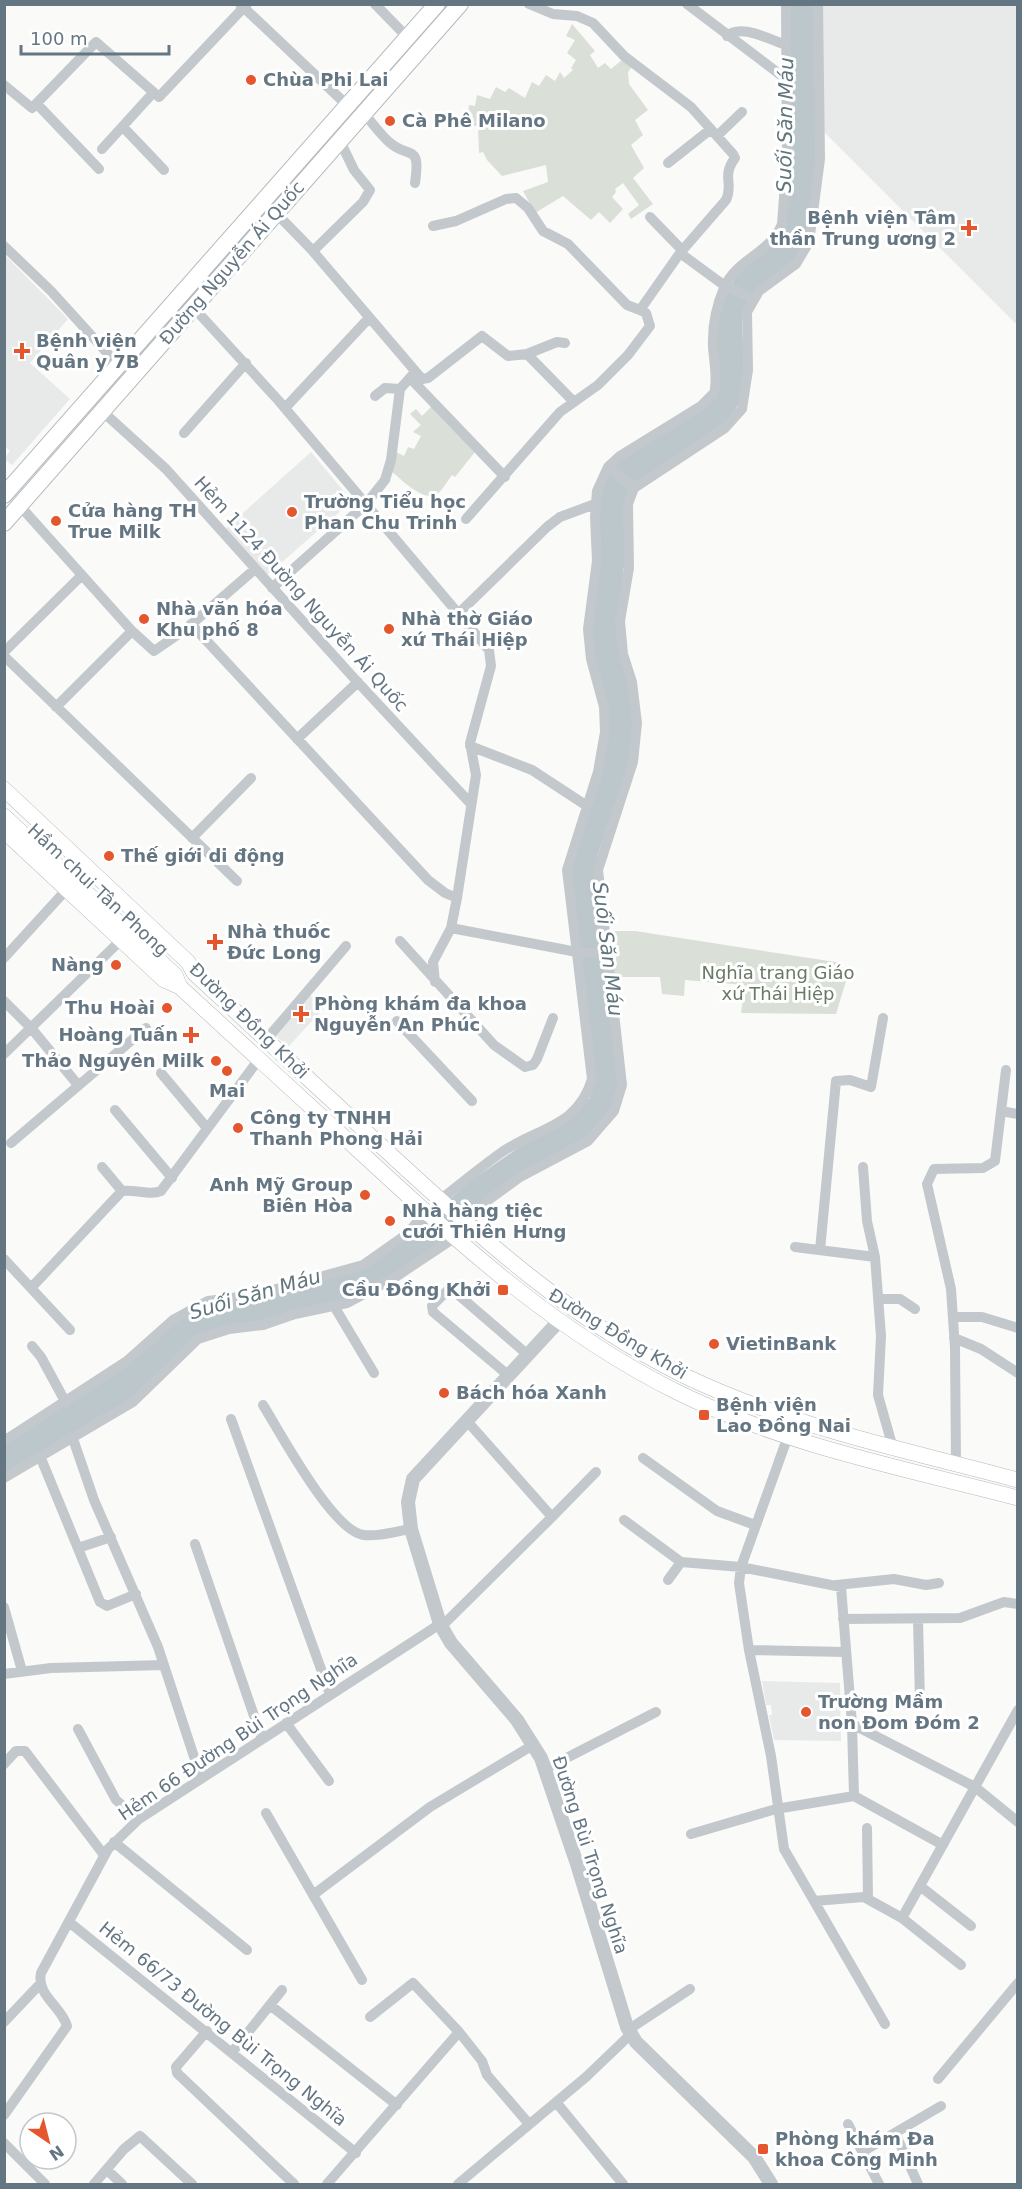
<svg xmlns="http://www.w3.org/2000/svg" width="1022" height="2189" viewBox="0 0 1022 2189" font-family="'DejaVu Sans',sans-serif">
	<style>
		.built { fill: #e8e9e9 }
		.green { fill: #dadfd7 }
		.water { fill: #bbc7cb }
		.lines { fill: none; stroke-linecap: round; stroke-linejoin: round }
		.secondary-casing { stroke: #b3babf; stroke-width: 16 }
		.primary-casing { stroke: #b5babe; stroke-width: 18 }
		.minor { stroke: #c3c8cc; stroke-width: 10 }
		.tertiary { stroke: #c3c8cc; stroke-width: 14 }
		.secondary { stroke: #fff; stroke-width: 15 }
		.primary { stroke: #fff; stroke-width: 16 }
		.poi-dot { fill: #e4572e; stroke: #fff; stroke-width: 2 }
		.labels { text-anchor: middle; stroke-width: 6; stroke-linejoin: round; paint-order: stroke }
		.poi-label { font-size: 18px; font-weight: bold; fill: #657683; stroke: #fff; text-anchor: start }
		.street-label { font-size: 18px; fill: #657683; stroke: #fff }
		.park-label { font-size: 18px; fill: #687a64; stroke: #fff }
		.water-label { font-size: 20px; font-style: italic; fill: #60757c; stroke: #fff }
	</style>
	<rect width="100%" height="100%" fill="#fafaf8"/>
	<path class="built" d="M790,5h227v320l-194,-194z
		M5,255l63,64 -38,44 40,36 -58,66 -8,-6 6,-8 -6,-5z
		M311,452l41,49 -86,75 -42,-46z
		M304,990l20,18 -36,39 -20,-18z
		M762,1681l78,2 1,58 -67,-1 -5,-25h3l-1,-10h-5z"/>
	<path class="green" d="M572,24l23,27 -5,4 8,13 7,-5 6,6 11,-9 10,7 -4,5 1,12 19,26 -13,10 8,15 -12,10 13,23 -11,10 20,26 -22,15 -3,-5 11,-9 -16,-22 -8,6 1,3 -4,5 11,12 -13,14 -11,-11 -8,8 -28,-24 -28,17 -12,-22 25,-9 -2,-17 -44,11 -15,-16 -4,-8 -4,1 -1,-27 -16,-1 -1,-12 7,1 1,-9 6,1 2,-11 13,4 6,-12 9,5 4,-4 16,10 7,-16 7,4 7,-11 9,6 5,-9 4,6 9,-8 -2,-2 5,-8 -9,-7 8,-13 -9,-4z
		M432,406l43,46 -20,25 -3,-2c-4,5 -10,16 -15,19 -13,9 -36,-15 -46,-23l3,-20 10,5 4,-9 6,2 7,-13 -8,-4 8,-7 -11,-11 6,-5 6,7z
		M608,931h27l207,32 1,6 6,2 -13,43 -95,-1 4,-28 -60,-5 -1,16 -22,-2 -2,-17h-46z"/>
	<path class="water" d="M789,5h26l2,156 -8,71 -15,29 -49,46 -3,14 2,48 -3,30 -10,19 -96,66 -15,113 14,127 -5,38 -32,95 21,227 -7,26 -24,27 -116,77 -22,22 -57,40 -46,24 -149,36 -67,63 -125,75v-29l125,-82 45,-41 34,-18 154,-35 65,-51 41,-36 121,-84 -19,-227 38,-140 -15,-73 -2,-29 8,-137 13,-26 99,-64c3,-45 -2,-97 30,-132 13,-15 30,-20 40,-37z"/>
	<g class="lines">
		<g class="secondary-casing">
			<path id="secondary" d="M4,789l184,173 6,11c66,61 131,121 197,182 91,84 183,167 296,222 105,50 219,73 331,103
				M4,816l171,159 5,12
				M4,831l160,149 16,7c63,58 126,116 189,173 95,88 191,174 308,232 107,53 226,76 341,106"/>
		</g>
		<g class="primary-casing">
			<path id="primary" d="M4,495l433,-491
				M4,523l456,-519"/>
		</g>
		<path class="minor" d="M240,4l108,102
			M375,4l33,34
			M529,4l24,10 24,2 16,7 31,33 67,51 42,47 2,4c-14,19 -1,25 -9,42l-46,53 45,33 28,13
			M687,4l99,75
			M727,36c14,-13 43,4 59,9
			M4,85l28,23 64,-66 63,55 88,-93
			M37,104l62,65
			M364,113c8,10 16,21 25,29 20,18 32,0 26,41
			M123,127l41,43
			M717,136l25,-24
			M102,149l50,-55
			M668,163l43,-34
			M276,213l35,36 111,130 6,-1 54,-42 26,20 19,-2 46,47
			M650,217l32,33
			M433,226l23,-5 50,-22 10,-1 12,10 15,23 25,13 59,61 13,5
			M4,246l47,45 68,75
			M313,251l50,-49 7,-12 -16,-20 -14,-29
			M193,307l85,93 211,250 2,16 -21,77 6,32 -19,123 -6,30 -18,34 2,20
			M527,354l30,-12 8,1
			M410,378l95,99
			M375,396l10,-8 15,1
			M285,408l84,-90
			M102,411l64,58 186,207 119,128
			M184,433l62,-70
			M608,467l26,21
			M20,506l112,125 22,20 32,-22 69,-60
			M466,519l94,-107 38,-27 30,-30 22,-29 -4,-13 -6,-3 40,-57
			M272,588l94,-84 19,-24 6,-20 9,-71 15,-17
			M459,613l88,-86 13,-10 35,-13
			M191,624l237,256 17,13 12,5
			M4,652l78,-77
			M4,656l233,225
			M56,707l76,-76
			M297,739l61,-57
			M470,746l62,24 55,36
			M192,838l59,-60
			M451,928l126,24 31,2
			M400,941l94,104 31,22 8,-2 4,-6 16,-41
			M4,958l63,-69
			M4,1001l28,28 46,56
			M397,1021l75,80
			M266,1040l80,-94
			M4,1054l117,-114
			M161,1073l46,55
			M115,1110l57,68
			M1001,1111l17,3
			M11,1143l135,-115
			M102,1167l20,24c13,-2 29,5 39,0l98,-132
			M863,1167l4,54 8,36 6,79 -3,59 15,53
			M440,1200c20,-16 41,-33 62,-48 37,-25 76,-25 90,-73l-25,-209 31,-98 7,-40 -1,-25 -13,-48 -3,-30 9,-68 -2,-44 2,-26 11,-24 12,-11 81,-50 13,-13c4,-14 0,-31 -1,-46 -1,-21 3,-40 11,-59 12,-29 47,-35 58,-64l5,-68 -1,-152
			M467,1225l20,-24 33,-24 68,-36 26,-30 8,-26 -24,-215 35,-108 4,-39 -5,-41 -9,-28 -3,-33 9,-53 -1,-64 6,-16 91,-60 17,-19 6,-39 -1,-58 12,-21 37,-27 13,-22 11,-83 -2,-155
			M795,1247l80,10
			M820,1250l16,-169 14,-1 21,7 12,-69
			M4,1259l66,71
			M31,1288l91,-97
			M879,1299h21l15,10
			M334,1306l40,67
			M953,1317h29l36,11
			M954,1338l27,11 37,24
			M32,1346l9,11 25,46
			M509,1376l-76,-64 -1,-6 16,-16 7,2 73,63
			M263,1405c17,27 70,127 101,130 14,2 33,-4 47,-6
			M231,1419l99,275
			M72,1436l22,64 64,147 43,131
			M788,1436l-47,131 -2,16 10,67 22,106 13,93 101,175
			M4,1441l123,-80 46,-41 35,-19 47,-6 108,-30 44,-31 18,-21
			M40,1456l60,146 7,4 29,-12
			M643,1458l74,53 38,14
			M956,1464l-1,-116 -4,-59 -24,-105 7,-15 49,-1 12,-7 11,-91
			M4,1478l129,-76 65,-63 31,-10 34,-4 32,-11 52,-11 47,-25 60,-40
			M552,1517l44,-45
			M624,1520l57,42
			M195,1544l67,195
			M78,1548l33,-11
			M668,1580l13,-18 60,5 100,20 11,137 2,72
			M837,1585l57,-6 32,6 13,-2
			M4,1607l18,64
			M843,1619l117,-1 44,-16 14,2
			M918,1619l2,83
			M441,1627l111,-110 -85,-96
			M749,1650l96,2
			M4,1674l47,-6 113,-3
			M1018,1710l-43,77 43,35
			M286,1723l43,58
			M852,1724l123,63 -73,131
			M78,1729l38,71 23,19
			M4,1764l12,-13h9l79,104
			M545,1769l111,-57
			M266,1813l96,167
			M867,1828l1,71
			M691,1834l85,-25 78,-13 89,49
			M114,1842l133,108
			M920,1886l51,40
			M313,1895l117,-88 103,-62
			M814,1901l50,-4 38,21 59,47
			M69,1922l287,231
			M270,2005l127,100
			M370,2017l43,-34 46,49
			M4,2022l37,-39
			M628,2030l62,-41
			M207,2031l-31,36 1,6 117,111
			M233,2051l49,-61
			M938,2079l80,-96
			M556,2102l67,82
			M4,2115l63,-89c-5,-19 -31,-31 -26,-53l67,-124 31,-30 301,-195
			M848,2124l31,60
			M895,2133l23,51
			M4,2143l41,41
			M862,2152l79,-46
			M107,2170l15,14
			M94,2184l30,-35 16,-13 52,48
			M327,2184l132,-152 23,29 5,14 42,49
			M458,2184l128,-107 44,-42"/>
		<path class="tertiary" d="M559,1321l-146,158 -5,23 3,27 29,95 11,19 66,77 24,38 36,106 50,163 9,15 118,115 17,27"/>
		<use href="#secondary" class="secondary"/>
		<use href="#primary" class="primary"/>
	</g>
	<g class="poi-dot">
		<circle cx="251" cy="80" r="6"/>
		<circle cx="390" cy="121" r="6"/>
		<path d="M966 219h6v6h6v6h-6v6h-6v-6h-6v-6h6z"/>
		<path d="M19 342h6v6h6v6h-6v6h-6v-6h-6v-6h6z"/>
		<circle cx="292" cy="512" r="6"/>
		<circle cx="56" cy="521" r="6"/>
		<circle cx="144" cy="619" r="6"/>
		<circle cx="389" cy="629" r="6"/>
		<circle cx="109" cy="856" r="6"/>
		<path d="M212 933h6v6h6v6h-6v6h-6v-6h-6v-6h6z"/>
		<circle cx="116" cy="965" r="6"/>
		<circle cx="167" cy="1008" r="6"/>
		<path d="M298 1005h6v6h6v6h-6v6h-6v-6h-6v-6h6z"/>
		<path d="M188 1026h6v6h6v6h-6v6h-6v-6h-6v-6h6z"/>
		<circle cx="216" cy="1061" r="6"/>
		<circle cx="227" cy="1071" r="6"/>
		<circle cx="238" cy="1128" r="6"/>
		<circle cx="365" cy="1195" r="6"/>
		<circle cx="390" cy="1221" r="6"/>
		<rect x="497" y="1284" width="12" height="12" rx="3"/>
		<circle cx="714" cy="1344" r="6"/>
		<circle cx="444" cy="1393" r="6"/>
		<rect x="698" y="1409" width="12" height="12" rx="3"/>
		<circle cx="806" cy="1712" r="6"/>
		<rect x="757" y="2143" width="12" height="12" rx="3"/>
	</g>
	<g class="labels">
		<g class="poi-label">
			<text x="263" y="86">Chùa Phi Lai</text>
			<text x="402" y="127">Cà Phê Milano</text>
			<text x="956" y="224" text-anchor="end">Bệnh viện Tâm<tspan x="956" dy="21">thần Trung ương 2</tspan></text>
			<text x="36" y="347">Bệnh viện<tspan x="36" dy="21">Quân y 7B</tspan></text>
			<text x="304" y="508">Trường Tiểu học<tspan x="304" dy="21">Phan Chu Trinh</tspan></text>
			<text x="68" y="517">Cửa hàng TH<tspan x="68" dy="21">True Milk</tspan></text>
			<text x="156" y="615">Nhà văn hóa<tspan x="156" dy="21">Khu phố 8</tspan></text>
			<text x="401" y="625">Nhà thờ Giáo<tspan x="401" dy="21">xứ Thái Hiệp</tspan></text>
			<text x="121" y="862">Thế giới di động</text>
			<text x="227" y="938">Nhà thuốc<tspan x="227" dy="21">Đức Long</tspan></text>
			<text x="104" y="971" text-anchor="end">Nàng</text>
			<text x="314" y="1010">Phòng khám đa khoa<tspan x="314" dy="21">Nguyễn An Phúc</tspan></text>
			<text x="155" y="1014" text-anchor="end">Thu Hoài</text>
			<text x="178" y="1041" text-anchor="end">Hoàng Tuấn</text>
			<text x="204" y="1067" text-anchor="end">Thảo Nguyên Milk</text>
			<text x="227" y="1097" text-anchor="middle">Mai</text>
			<text x="250" y="1124">Công ty TNHH<tspan x="250" dy="21">Thanh Phong Hải</tspan></text>
			<text x="353" y="1191" text-anchor="end">Anh Mỹ Group<tspan x="353" dy="21">Biên Hòa</tspan></text>
			<text x="402" y="1217">Nhà hàng tiệc<tspan x="402" dy="21">cưới Thiên Hưng</tspan></text>
			<text x="491" y="1296" text-anchor="end">Cầu Đồng Khởi</text>
			<text x="726" y="1350">VietinBank</text>
			<text x="456" y="1399">Bách hóa Xanh</text>
			<text x="716" y="1411">Bệnh viện<tspan x="716" dy="21">Lao Đồng Nai</tspan></text>
			<text x="818" y="1708">Trường Mầm<tspan x="818" dy="21">non Đom Đóm 2</tspan></text>
			<text x="775" y="2145">Phòng khám Đa<tspan x="775" dy="21">khoa Công Minh</tspan></text>
		</g>
		<g class="street-label">
			<text transform="translate(232 263) rotate(-49)" y="6">Đường Nguyễn Ái Quốc</text>
			<text transform="translate(301 594) rotate(48)" y="6">Hẻm 1124 Đường Nguyễn Ái Quốc</text>
			<text transform="translate(98 890) rotate(43)" y="6">Hầm chui Tân Phong</text>
			<text transform="translate(249 1021) rotate(44)" y="6">Đường Đồng Khởi</text>
			<text transform="translate(618 1334) rotate(31)" y="6">Đường Đồng Khởi</text>
			<text transform="translate(238 1737) rotate(-34)" y="6">Hẻm 66 Đường Bùi Trọng Nghĩa</text>
			<text transform="translate(590 1855) rotate(72)" y="6">Đường Bùi Trọng Nghĩa</text>
			<text transform="translate(223 2024) rotate(39)" y="6">Hẻm 66/73 Đường Bùi Trọng Nghĩa</text>
		</g>
		<g class="park-label">
			<text x="778" y="979">Nghĩa trang Giáo<tspan x="778" dy="21">xứ Thái Hiệp</tspan></text>
		</g>
		<g class="water-label">
			<text transform="translate(785 125) rotate(-89)" y="7">Suối Săn Máu</text>
			<text transform="translate(608 949) rotate(83)" y="7">Suối Săn Máu</text>
			<text transform="translate(255 1294) rotate(-16)" y="7">Suối Săn Máu</text>
		</g>
	</g>
	<rect width="1022" height="2189" fill="none" stroke="#657683" stroke-width="12"/>
	<g transform="translate(48 2141) rotate(145)"><circle r="28" fill="#ffffff" stroke="#c1c8cd" stroke-width="1.5"/>
	<path d="M0-4.5L10 22L0 15L-10 22Z" fill="#e4572e"/>
	<text y="-9" font-size="16" font-weight="bold" text-anchor="middle" fill="#657683">N</text>
	</g>
	<path d="M21 45v9h148v-9" fill="none" stroke="#657683" stroke-width="3"/>
	<text x="30" y="45" font-size="18" fill="#657683" stroke="#ffffff" stroke-width="4.5" paint-order="stroke">100 m</text>
</svg>
